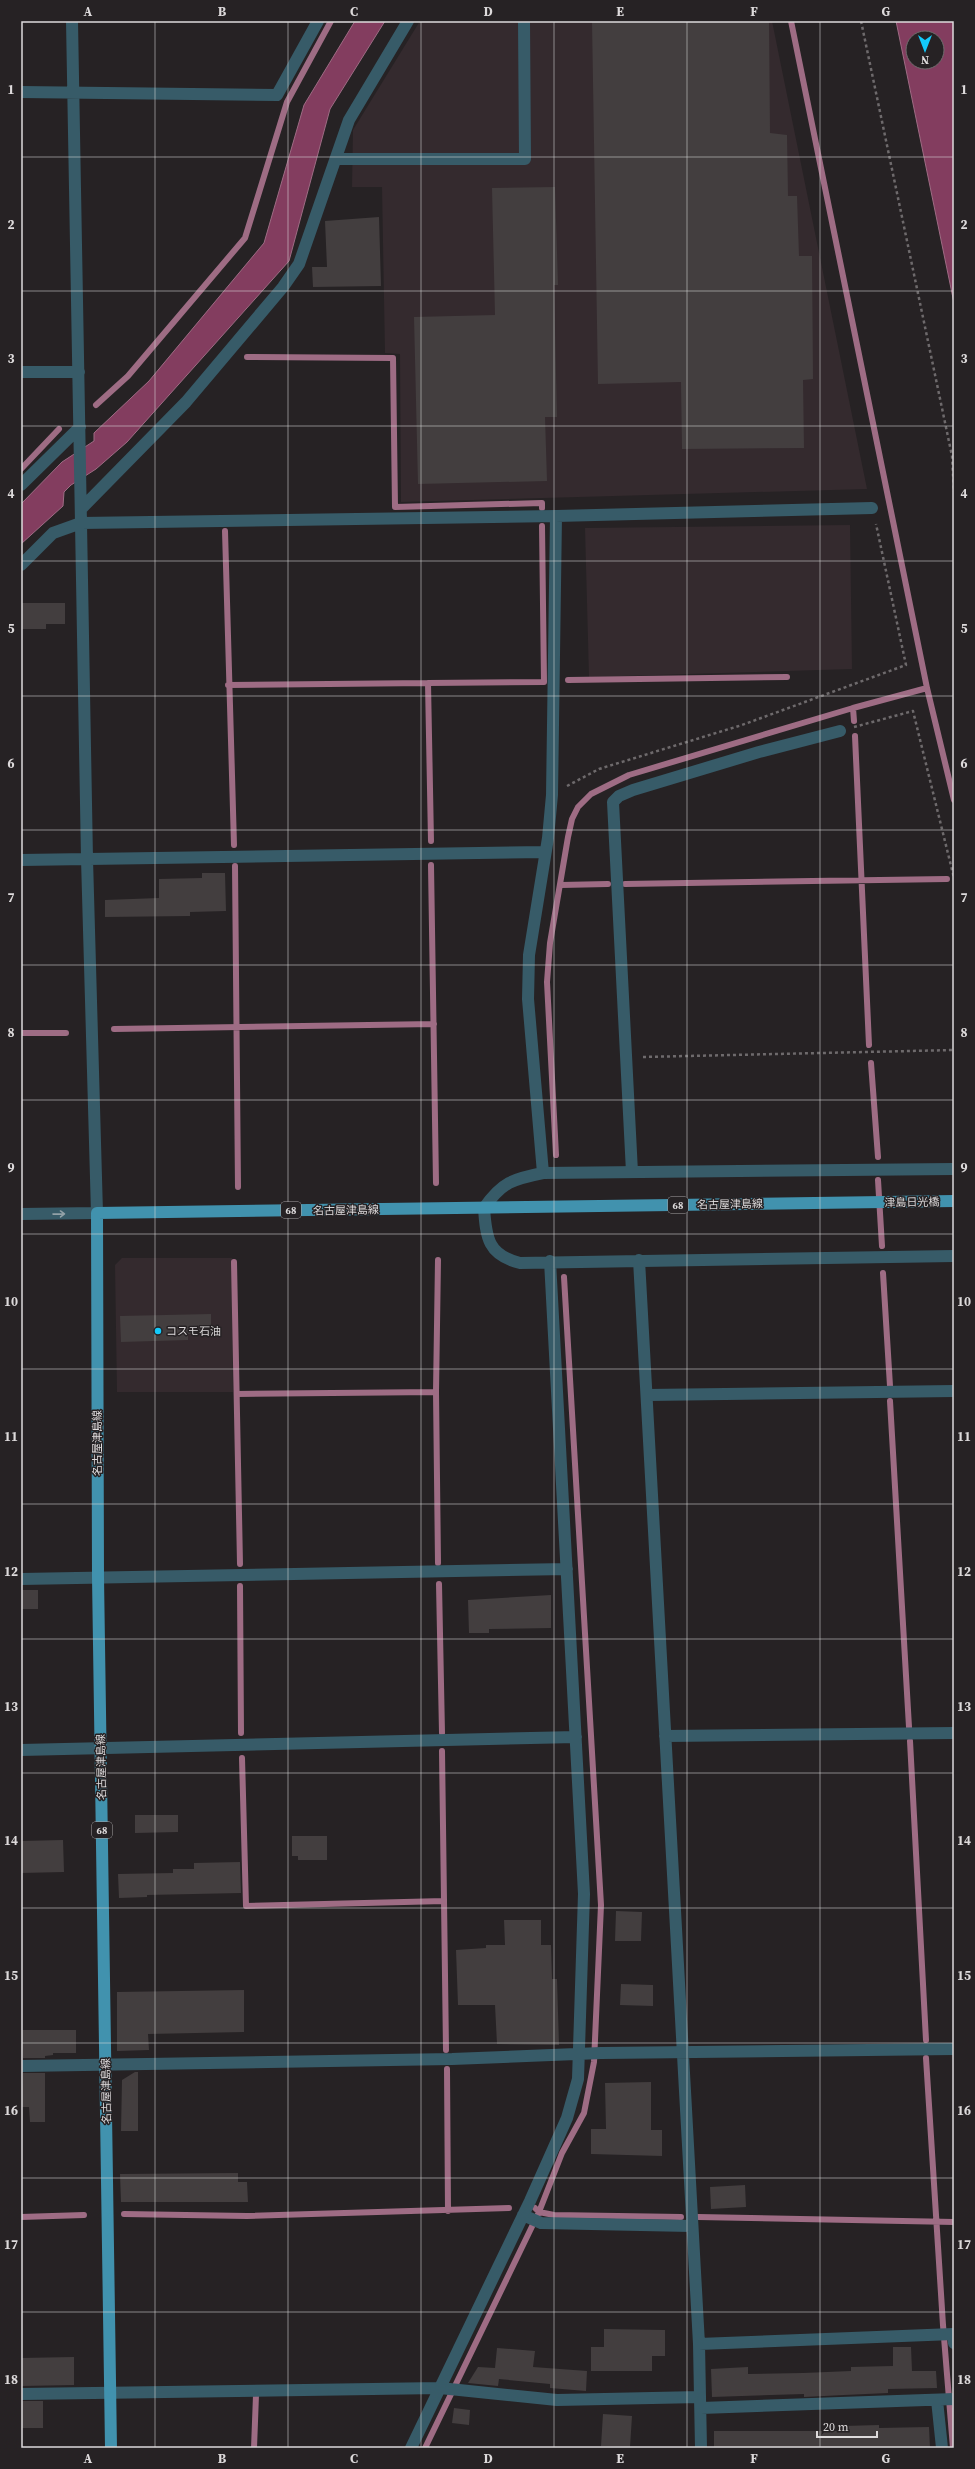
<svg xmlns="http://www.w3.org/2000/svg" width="975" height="2469" viewBox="0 0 975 2469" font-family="'Source Serif 4','Noto Sans JP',serif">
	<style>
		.built { fill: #342a2e }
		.water { fill: #833d5f; stroke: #9e6c84; fill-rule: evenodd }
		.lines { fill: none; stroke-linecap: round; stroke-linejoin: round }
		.stream { stroke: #9e6c84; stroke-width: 6 }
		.building { fill: #433e3f }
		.path { stroke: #6e6a6c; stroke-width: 2.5; stroke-dasharray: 3 3; stroke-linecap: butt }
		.minor { stroke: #375b68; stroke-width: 12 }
		.major { stroke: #4192ae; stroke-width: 12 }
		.oneway { stroke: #92a1a7 }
		.grid { fill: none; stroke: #dddadb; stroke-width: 1; stroke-opacity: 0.55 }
		.poi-dot { fill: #13cafb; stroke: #262224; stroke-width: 1.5 }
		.labels { text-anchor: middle; stroke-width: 3; stroke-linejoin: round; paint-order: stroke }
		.shield { fill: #262224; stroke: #a6a3a4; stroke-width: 1 }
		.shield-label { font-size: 10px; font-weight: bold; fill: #dddadb }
		.street-label { font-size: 11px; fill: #dddadb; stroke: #262224 }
		.poi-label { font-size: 11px; fill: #dddadb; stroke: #262224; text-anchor: start }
		.neatline { fill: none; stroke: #dddadb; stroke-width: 1.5 }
		.grid-label { font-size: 13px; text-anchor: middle; font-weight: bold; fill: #dddadb }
	</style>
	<rect width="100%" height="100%" fill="#262224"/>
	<path class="built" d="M420,21h352l95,468 -466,13 -1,-148 -15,-1 -3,-166h-30l1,-57z
		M850,525l2,144 -263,8 -4,-149z
		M122,1258h110l1,134h-116l-2,-127z"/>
	<path class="water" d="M355,21h30l-55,88 -41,152 -162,181 -31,27 -25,16 -7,7 -1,14 -42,38v-40l41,-42 32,-21v-8l55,-52 115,-138 40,-138z
		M896,21h58v282zM913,38h24v24h-24z"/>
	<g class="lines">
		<path class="stream" d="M791,21l136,667 27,112
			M247,357l146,1 2,149 147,-4v5
			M96,405l32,-29 117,-138 42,-136 44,-81
			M21,469l38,-40
			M225,531l9,314
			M568,680l219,-3
			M228,685l200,-2
			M853,708l1,13
			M855,736l14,309
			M431,841l-3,-158 116,-1 -2,-156
			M431,865l5,318
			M235,866l3,321
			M625,884l322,-5
			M561,885l47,-1
			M114,1029l320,-5
			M21,1033h45
			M871,1063l7,94
			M556,1155l-9,-173 3,-39 18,-106 4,-18 6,-12 13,-13 38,-19 224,-67 74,-20
			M878,1180l4,66
			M438,1260l-2,132 2,171
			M234,1262l6,302
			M883,1273l7,113
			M237,1394l199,-2
			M890,1401l19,326
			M439,1584l3,149
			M240,1586l1,147
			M910,1741l16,299
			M442,1751l4,299
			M242,1758l4,148 198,-5
			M926,2058l17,267 10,123
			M447,2069l1,142
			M535,2208l4,4 15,3 127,2
			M124,2214l123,2 262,-8
			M21,2217l63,-2
			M698,2217l256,5
			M254,2448l2,-53
			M425,2448l114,-236 23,-59 22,-40 10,-51 7,-157 -37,-628"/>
	</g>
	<path class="building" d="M592,21h177l1,112 17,2 1,61h9l2,60h13l1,123 -10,1 1,68 -122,1 -1,-67 -83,2z
		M555,187l3,98h-4l3,132h-12l2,64 -129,3 -4,-167 81,-2 -3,-127z
		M379,217l2,69 -68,1 -1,-20h15l-2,-46z
		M21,603h44v21h-19v5h-25z
		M202,873h23l1,38 -36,1v4l-85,1v-17l54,-2v-19l43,-1z
		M211,1314v19l-23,1v6l-67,2 -1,-26z
		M21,1590h17v19h-17z
		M551,1595v33l-62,1v4h-20l-1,-33z
		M135,1815h43v17l-43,1z
		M292,1836h35v24h-29v-4h-6z
		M63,1840l1,32 -43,1v-32z
		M240,1862l1,31 -94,2v2l-28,1 -1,-24 55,-1v-4h21v-6z
		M616,1911l26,1 -1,29h-26z
		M504,1920h37v25h10l1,34h5l2,66 -62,-1 -2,-39h-37l-2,-55 30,-2v-3h19z
		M621,1984l32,1v21l-33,-1z
		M244,1990v42l-96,2 1,16 -32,1v-59z
		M21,2030h55v23h-23v2l-8,1v2h-22z
		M135,2072h3v59h-17l1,-51z
		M23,2073h22v49h-15l-1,-15h-8z
		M651,2082v48h11v26l-71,-2v-25h15l-1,-46z
		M238,2173v9h9l1,20h-127l-1,-28z
		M745,2185l1,22 -35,2 -1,-22z
		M604,2329l61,1v26h-13v15h-61v-24h13z
		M893,2347h18l1,24h24l1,17 -49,1v4l-44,2 -40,2v-3l-92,3 -1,-28 37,-2v7l55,-1 48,-2v-4l42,-1z
		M497,2348l38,3 -2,16 54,4 -1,20 -36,-3v-4l-51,-5 -1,7 -30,-3 10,-16 17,1z
		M74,2357v28l-53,1v-28z
		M21,2401h22v27h-22z
		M454,2408l16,2 -1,15 -17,-2z
		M603,2414l29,2 -2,31 -29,-1z
		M879,2425v3l50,-1 1,21h-216v-17h129v-5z"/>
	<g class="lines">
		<path class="path" d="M861,21l91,435 2,36
			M854,727l59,-16 41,167
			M567,786l32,-17 143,-44 164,-60 -30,-141
			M643,1057l311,-7"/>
		<path class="minor" d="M21,92l256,3 41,-74
			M336,159h189l-1,-138
			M21,372h58
			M21,485l59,-58
			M81,509l105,-107 97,-115 16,-23 50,-144 59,-99
			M21,565l32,-32 28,-10 475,-7 316,-8
			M21,860l524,-8
			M954,1169l-411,4c-30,6 -41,9 -59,35 2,30 4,47 36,55l434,-7
			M632,1172l-19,-370 6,-6 14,-6 126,-38 81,-21
			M543,1173l-15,-174 1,-44 19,-117 4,-43 4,-279
			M21,1214l76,-1 -10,-354 -15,-838
			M639,1260l60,1084 254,-10 1,9
			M647,1395l307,-4
			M21,1579l546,-10
			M665,1736l289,-3
			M21,1750l555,-13
			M21,2066l431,-7 149,-6 353,-4
			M523,2215l18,8 150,3
			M699,2344l1,53
			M21,2394l419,-6 117,12 143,-3 1,51
			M937,2400l5,48
			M701,2408l253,-9
			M411,2448l119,-247 37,-83 11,-39 6,-185 -34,-633"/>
		<path class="major" d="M111,2448l-13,-871 -1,-364 857,-12"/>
	</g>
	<defs><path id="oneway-shaft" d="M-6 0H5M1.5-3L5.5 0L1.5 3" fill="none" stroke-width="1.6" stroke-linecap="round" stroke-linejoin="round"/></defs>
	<use class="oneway" href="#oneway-shaft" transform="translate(59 1214) rotate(-1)"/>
	<path class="grid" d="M155,21v2427M288,21v2427M421,21v2427M554,21v2427M687,21v2427M820,21v2427M21,157h933M21,291h933M21,426h933M21,561h933M21,696h933M21,830h933M21,965h933M21,1100h933M21,1234h933M21,1369h933M21,1504h933M21,1639h933M21,1773h933M21,1908h933M21,2043h933M21,2178h933M21,2312h933"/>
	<circle class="poi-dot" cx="158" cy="1331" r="4"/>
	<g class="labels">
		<g class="shield">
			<rect x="668" y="1197" width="20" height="16" rx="3"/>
			<rect x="281" y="1202" width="20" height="16" rx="3"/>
			<rect x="92" y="1822" width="20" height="16" rx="3"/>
		</g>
		<g class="shield-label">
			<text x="678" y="1209">68</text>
			<text x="291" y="1214">68</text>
			<text x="102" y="1834">68</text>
		</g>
		<g class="street-label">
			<text transform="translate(912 1202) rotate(-1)" y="4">津島日光橋</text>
			<text transform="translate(730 1204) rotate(-1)" y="4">名古屋津島線</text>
			<text transform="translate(346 1210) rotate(-1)" y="4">名古屋津島線</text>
			<text transform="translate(97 1443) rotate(-90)" y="4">名古屋津島線</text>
			<text transform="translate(101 1767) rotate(-91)" y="4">名古屋津島線</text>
			<text transform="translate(106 2091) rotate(-91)" y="4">名古屋津島線</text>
		</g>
		<g class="poi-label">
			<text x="166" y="1335">コスモ石油</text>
		</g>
	</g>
	<rect width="975" height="2469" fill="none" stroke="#262224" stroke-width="44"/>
	<g transform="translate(925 50) rotate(180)"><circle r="19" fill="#262224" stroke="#6f6c6d"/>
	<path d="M0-3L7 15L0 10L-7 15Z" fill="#13cafb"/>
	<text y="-6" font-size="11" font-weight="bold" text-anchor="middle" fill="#dddadb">N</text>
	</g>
	<path d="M817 2431v6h60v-6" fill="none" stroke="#dddadb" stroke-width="2"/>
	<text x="823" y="2431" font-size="12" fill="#dddadb" stroke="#262224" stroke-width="3" paint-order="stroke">20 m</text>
	<rect x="22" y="22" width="931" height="2425" class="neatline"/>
	<g class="grid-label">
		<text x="88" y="16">A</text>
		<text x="222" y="16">B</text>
		<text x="354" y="16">C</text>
		<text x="488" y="16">D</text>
		<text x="620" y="16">E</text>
		<text x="754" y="16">F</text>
		<text x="886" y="16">G</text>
		<text x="11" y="94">1</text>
		<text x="964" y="94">1</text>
		<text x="11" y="229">2</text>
		<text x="964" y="229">2</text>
		<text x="11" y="363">3</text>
		<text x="964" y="363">3</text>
		<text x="11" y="498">4</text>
		<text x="964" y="498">4</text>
		<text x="11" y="633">5</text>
		<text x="964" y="633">5</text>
		<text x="11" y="768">6</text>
		<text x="964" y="768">6</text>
		<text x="11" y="902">7</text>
		<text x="964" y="902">7</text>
		<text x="11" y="1037">8</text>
		<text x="964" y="1037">8</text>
		<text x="11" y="1172">9</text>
		<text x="964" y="1172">9</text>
		<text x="11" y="1306">10</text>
		<text x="964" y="1306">10</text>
		<text x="11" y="1441">11</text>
		<text x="964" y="1441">11</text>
		<text x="11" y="1576">12</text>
		<text x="964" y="1576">12</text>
		<text x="11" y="1711">13</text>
		<text x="964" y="1711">13</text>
		<text x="11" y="1845">14</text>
		<text x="964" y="1845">14</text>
		<text x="11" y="1980">15</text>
		<text x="964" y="1980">15</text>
		<text x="11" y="2115">16</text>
		<text x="964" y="2115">16</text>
		<text x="11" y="2249">17</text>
		<text x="964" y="2249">17</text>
		<text x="11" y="2384">18</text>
		<text x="964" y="2384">18</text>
		<text x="88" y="2463">A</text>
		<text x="222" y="2463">B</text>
		<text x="354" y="2463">C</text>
		<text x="488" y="2463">D</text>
		<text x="620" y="2463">E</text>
		<text x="754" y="2463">F</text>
		<text x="886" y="2463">G</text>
	</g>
</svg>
